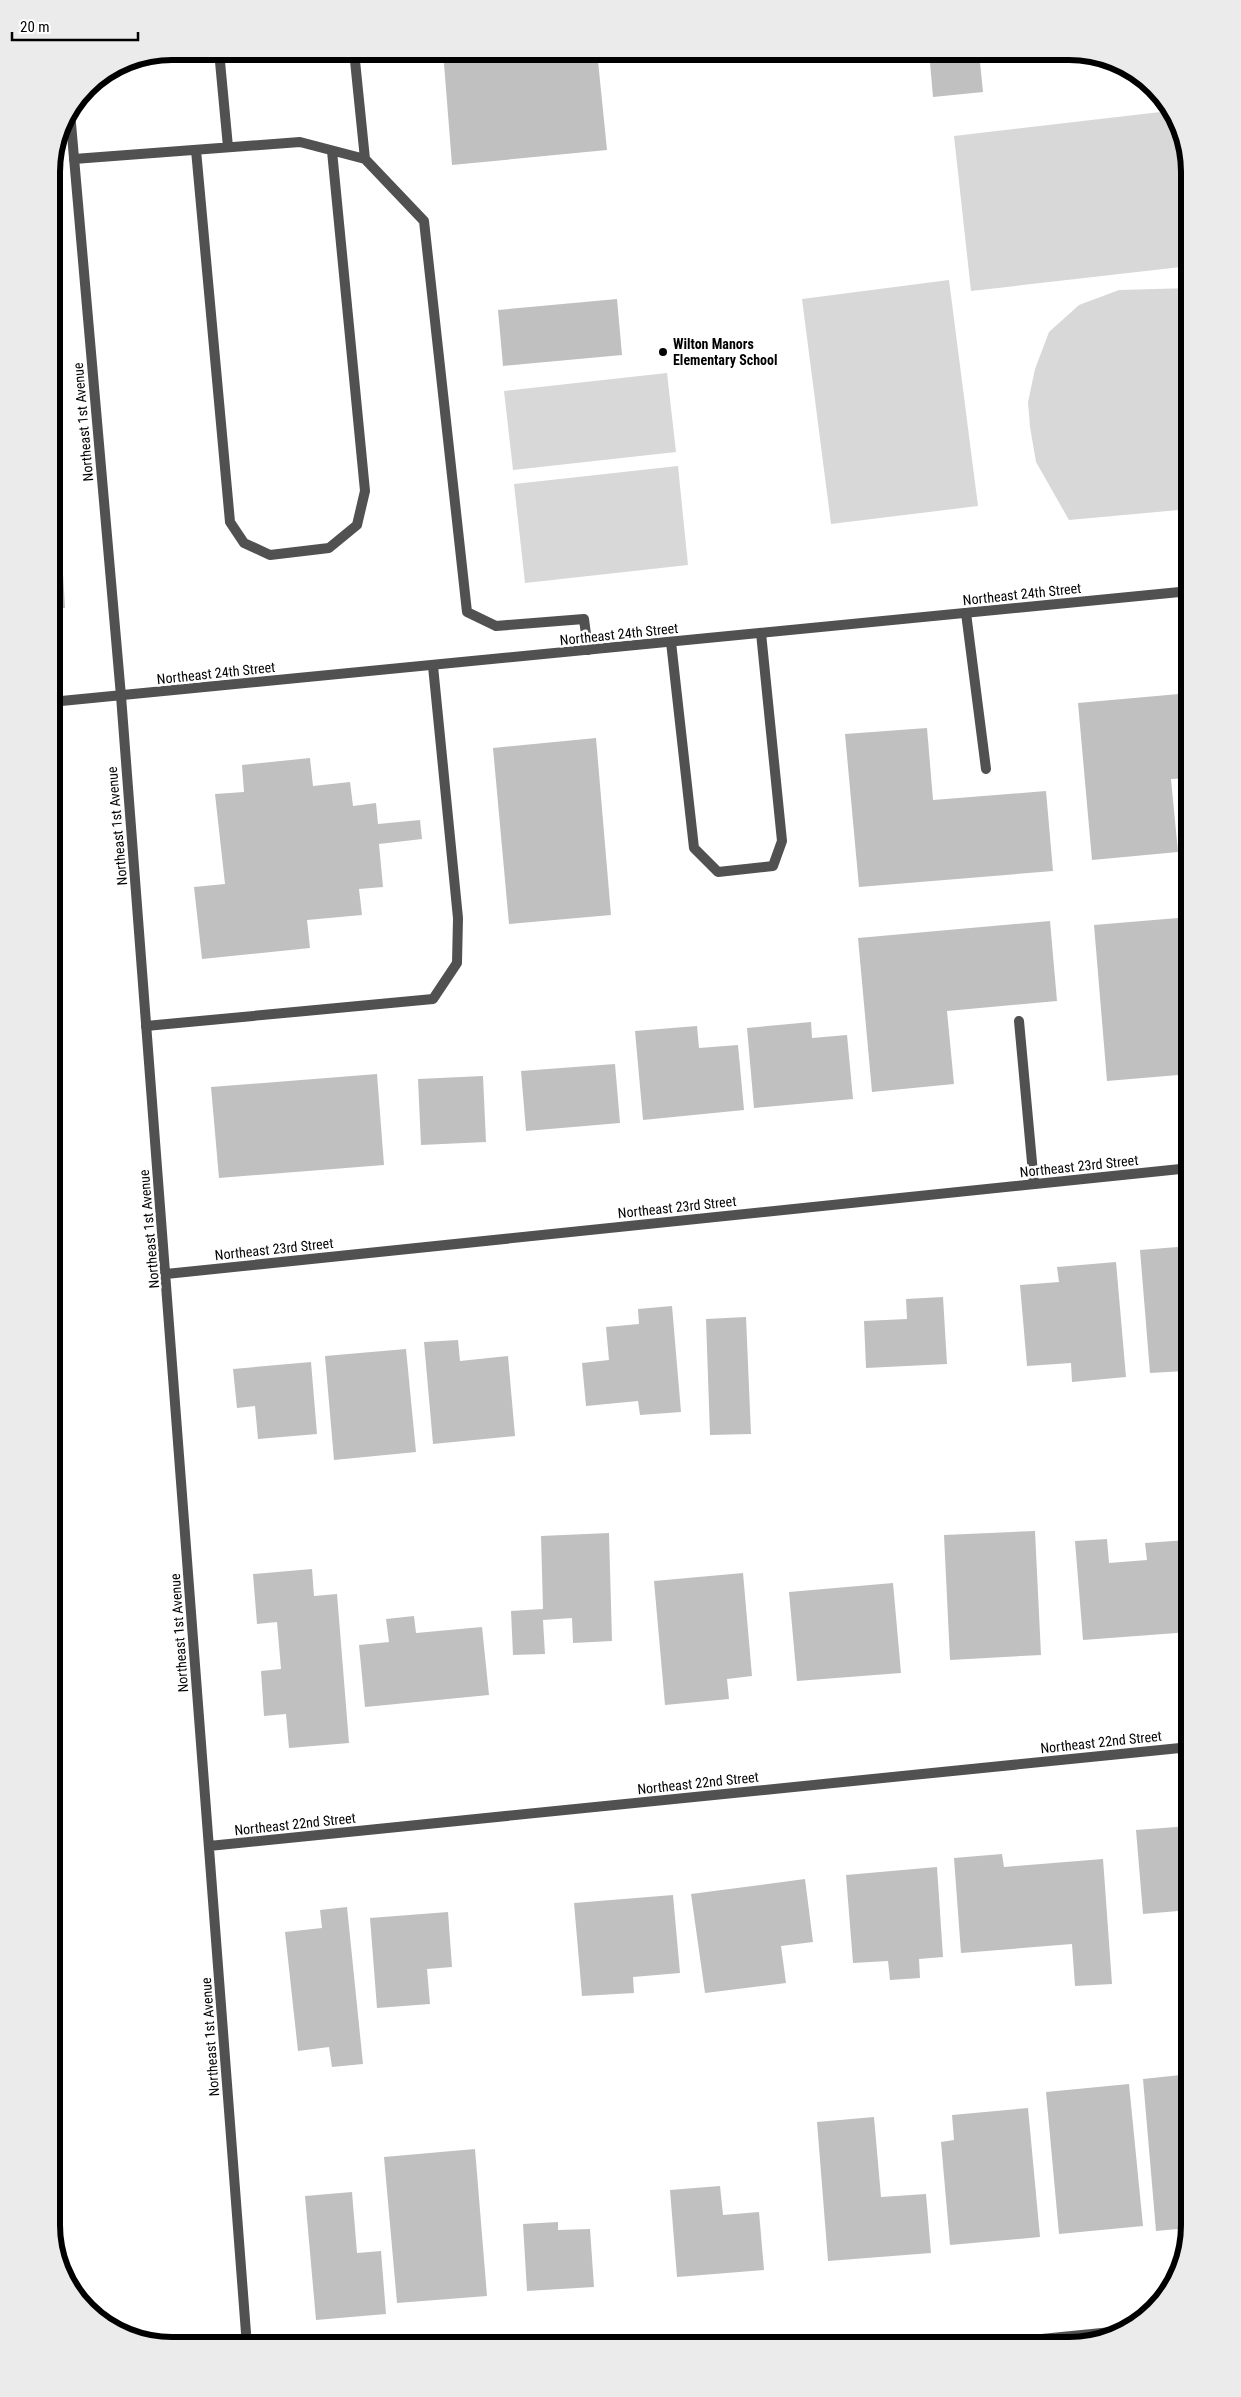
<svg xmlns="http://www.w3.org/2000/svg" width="1241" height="2397" viewBox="0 0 1241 2397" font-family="'Roboto Condensed',sans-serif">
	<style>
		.pitch { fill: #d8d8d8 }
		.building { fill: #c0c0c0 }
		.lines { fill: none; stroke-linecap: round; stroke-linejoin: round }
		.lane { stroke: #515151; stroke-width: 10 }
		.street { stroke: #515151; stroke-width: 10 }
		.poi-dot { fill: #000; stroke: #fff; stroke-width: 2 }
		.labels { text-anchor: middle; stroke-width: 5; stroke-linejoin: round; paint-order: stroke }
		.poi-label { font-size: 14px; font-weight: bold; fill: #000; stroke: #fff; text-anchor: start }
		.street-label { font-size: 14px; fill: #000; stroke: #fff }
		.rim { fill: none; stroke: #000; stroke-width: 6 }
	</style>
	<rect width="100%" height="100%" fill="#fff"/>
	<path class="pitch" d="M1169,111l12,15 9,46v94l-219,25 -17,-155z
		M949,280l29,226 -147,18 -29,-225z
		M1190,288v221l-121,11 -33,-58 -6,-35 -2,-25 7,-33 14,-37 30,-27 40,-15z
		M667,373l9,79 -163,18 -9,-79z
		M678,466l10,99 -163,18 -11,-99z"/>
	<path class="building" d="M443,51h154l10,99 -155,15z
		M929,51l50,1 4,40 -50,5z
		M617,299l5,56 -119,11 -5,-56z
		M61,539l4,69 -14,1v-69z
		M1190,693v85l-19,1 7,73 -86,8 -14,-157z
		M927,728l6,72 113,-9 7,80 -194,16 -14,-153z
		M596,738l15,177 -102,9 -16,-176z
		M310,758l3,28 37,-4 3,24 23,-3 2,21 42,-4 2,19 -43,5 4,43 -24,2 3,26 -55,5 3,28 -108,11 -8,-72 31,-3 -10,-90 29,-2 -2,-27z
		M1178,918l7,73 5,-1v84l-83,7 -13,-156z
		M1050,921l7,80 -110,10 7,73 -82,8 -14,-154z
		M811,1022l1,16 35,-3 6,64 -99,9 -7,-80z
		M697,1026l2,22 39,-3 6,65 -101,10 -8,-89z
		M615,1064l5,59 -94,8 -5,-60z
		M377,1074l7,91 -165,13 -8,-91z
		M483,1076l3,66 -65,3 -3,-66z
		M1190,1246v150h-2l-3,-25 -35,2 -10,-123z
		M1116,1262l10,115 -54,5 -1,-19 -44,3 -7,-81 39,-3 -2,-15z
		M943,1297l4,67 -81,4 -2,-47 43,-2 -1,-20z
		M672,1306l9,106 -41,3 -2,-14 -52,5 -4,-43 27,-3 -3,-33 33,-3 -1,-15z
		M746,1317l5,117 -41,1 -4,-116z
		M458,1340l2,21 48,-5 7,80 -82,8 -9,-102z
		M406,1349l10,103 -82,8 -9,-104z
		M311,1362l6,72 -59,5 -3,-33 -18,2 -4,-39z
		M1035,1531l6,124 -91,5 -6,-125z
		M609,1533l3,108 -39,2 -1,-25 -29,2 2,34 -32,1 -2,-44 32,-2 -2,-73z
		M1107,1539l2,24 38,-3 -2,-17 42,-3 3,37v55l-107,8 -8,-99z
		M312,1569l2,27 23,-2 12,149 -60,5 -3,-34 -22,2 -3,-45 20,-2 -4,-47 -20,2 -4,-50z
		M743,1573l9,103 -25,3 2,20 -64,6 -11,-124z
		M893,1583l8,90 -104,8 -8,-89z
		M414,1616l2,17 66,-6 7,68 -124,12 -6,-62 30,-3 -3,-23z
		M1190,1826v84l-47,4 -7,-84z
		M1002,1854l2,13 99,-8 9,125 -37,2 -3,-42 -111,9 -7,-95z
		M937,1867l6,90 -24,2 1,19 -30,2 -2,-19 -35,2 -7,-88z
		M805,1879l8,63 -32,4 5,37 -81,10 -14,-99z
		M673,1895l7,78 -47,4 1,16 -52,3 -8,-93z
		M347,1907l16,157 -31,3 -3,-20 -31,4 -13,-119 37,-4 -2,-18z
		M448,1912l4,55 -25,2 3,35 -53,4 -7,-90z
		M1190,2074v151l-1,3 -33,3 -13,-152z
		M1129,2084l14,142 -84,8 -13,-142z
		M1028,2108l12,129 -90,8 -9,-103 13,-2 -2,-25z
		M874,2117l7,80 45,-3 5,59 -103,8 -11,-139z
		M475,2149l12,147 -90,7 -13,-146z
		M720,2186l3,29 36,-3 5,58 -87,7 -7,-87z
		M352,2192l5,61 24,-2 5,63 -70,6 -11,-124z
		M558,2222v8l32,-1 4,58 -67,4 -4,-67z"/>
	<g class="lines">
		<path class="lane" d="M219,51l9,96
			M354,51l11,108
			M196,150l34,372 14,21 26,12 59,-7 28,-23 8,-34 -33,-340
			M74,159l226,-17 65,17 59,62 43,391 29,14 88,-7 4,31
			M966,613l20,156
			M671,642l23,206 24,24 55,-6 9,-25 -21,-208
			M1019,1021l15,163
			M146,1026l287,-27 24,-36 1,-45 -25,-252"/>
		<path class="street" d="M70,112l51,584 126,1650
			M51,702l1139,-111
			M166,1274l1024,-106
			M209,1846l981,-99
			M970,2346l152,-15"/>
	</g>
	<circle class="poi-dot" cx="663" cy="352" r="5"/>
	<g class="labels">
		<g class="poi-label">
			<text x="673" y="349">Wilton Manors<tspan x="673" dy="16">Elementary School</tspan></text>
		</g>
		<g class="street-label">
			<text transform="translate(83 422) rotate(-95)" y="5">Northeast 1st Avenue</text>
			<text transform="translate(1022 594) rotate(-6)" y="5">Northeast 24th Street</text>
			<text transform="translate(619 634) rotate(-6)" y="5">Northeast 24th Street</text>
			<text transform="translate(216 673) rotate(-6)" y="5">Northeast 24th Street</text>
			<text transform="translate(117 826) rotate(-95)" y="5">Northeast 1st Avenue</text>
			<text transform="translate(1079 1166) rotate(-6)" y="5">Northeast 23rd Street</text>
			<text transform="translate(677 1207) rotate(-6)" y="5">Northeast 23rd Street</text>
			<text transform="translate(149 1229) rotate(-95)" y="5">Northeast 1st Avenue</text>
			<text transform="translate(274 1249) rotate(-6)" y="5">Northeast 23rd Street</text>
			<text transform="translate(179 1633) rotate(-94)" y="5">Northeast 1st Avenue</text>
			<text transform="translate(1101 1742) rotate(-6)" y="5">Northeast 22nd Street</text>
			<text transform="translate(698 1783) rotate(-6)" y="5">Northeast 22nd Street</text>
			<text transform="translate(295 1824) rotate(-6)" y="5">Northeast 22nd Street</text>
			<text transform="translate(210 2037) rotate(-94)" y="5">Northeast 1st Avenue</text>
		</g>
	</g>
	<path d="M0 0H1241V2397H0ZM172 60H1069A112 112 0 0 1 1181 172V2225A112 112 0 0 1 1069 2337H172A112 112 0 0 1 60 2225V172A112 112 0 0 1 172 60Z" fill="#ebebeb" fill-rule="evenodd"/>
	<path class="rim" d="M172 60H1069A112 112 0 0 1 1181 172V2225A112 112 0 0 1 1069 2337H172A112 112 0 0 1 60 2225V172A112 112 0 0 1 172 60Z"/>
	<path d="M12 32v8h126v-8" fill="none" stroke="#000000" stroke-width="2.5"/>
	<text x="20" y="32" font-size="15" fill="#000000" stroke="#ffffff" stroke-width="4" paint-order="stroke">20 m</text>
</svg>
